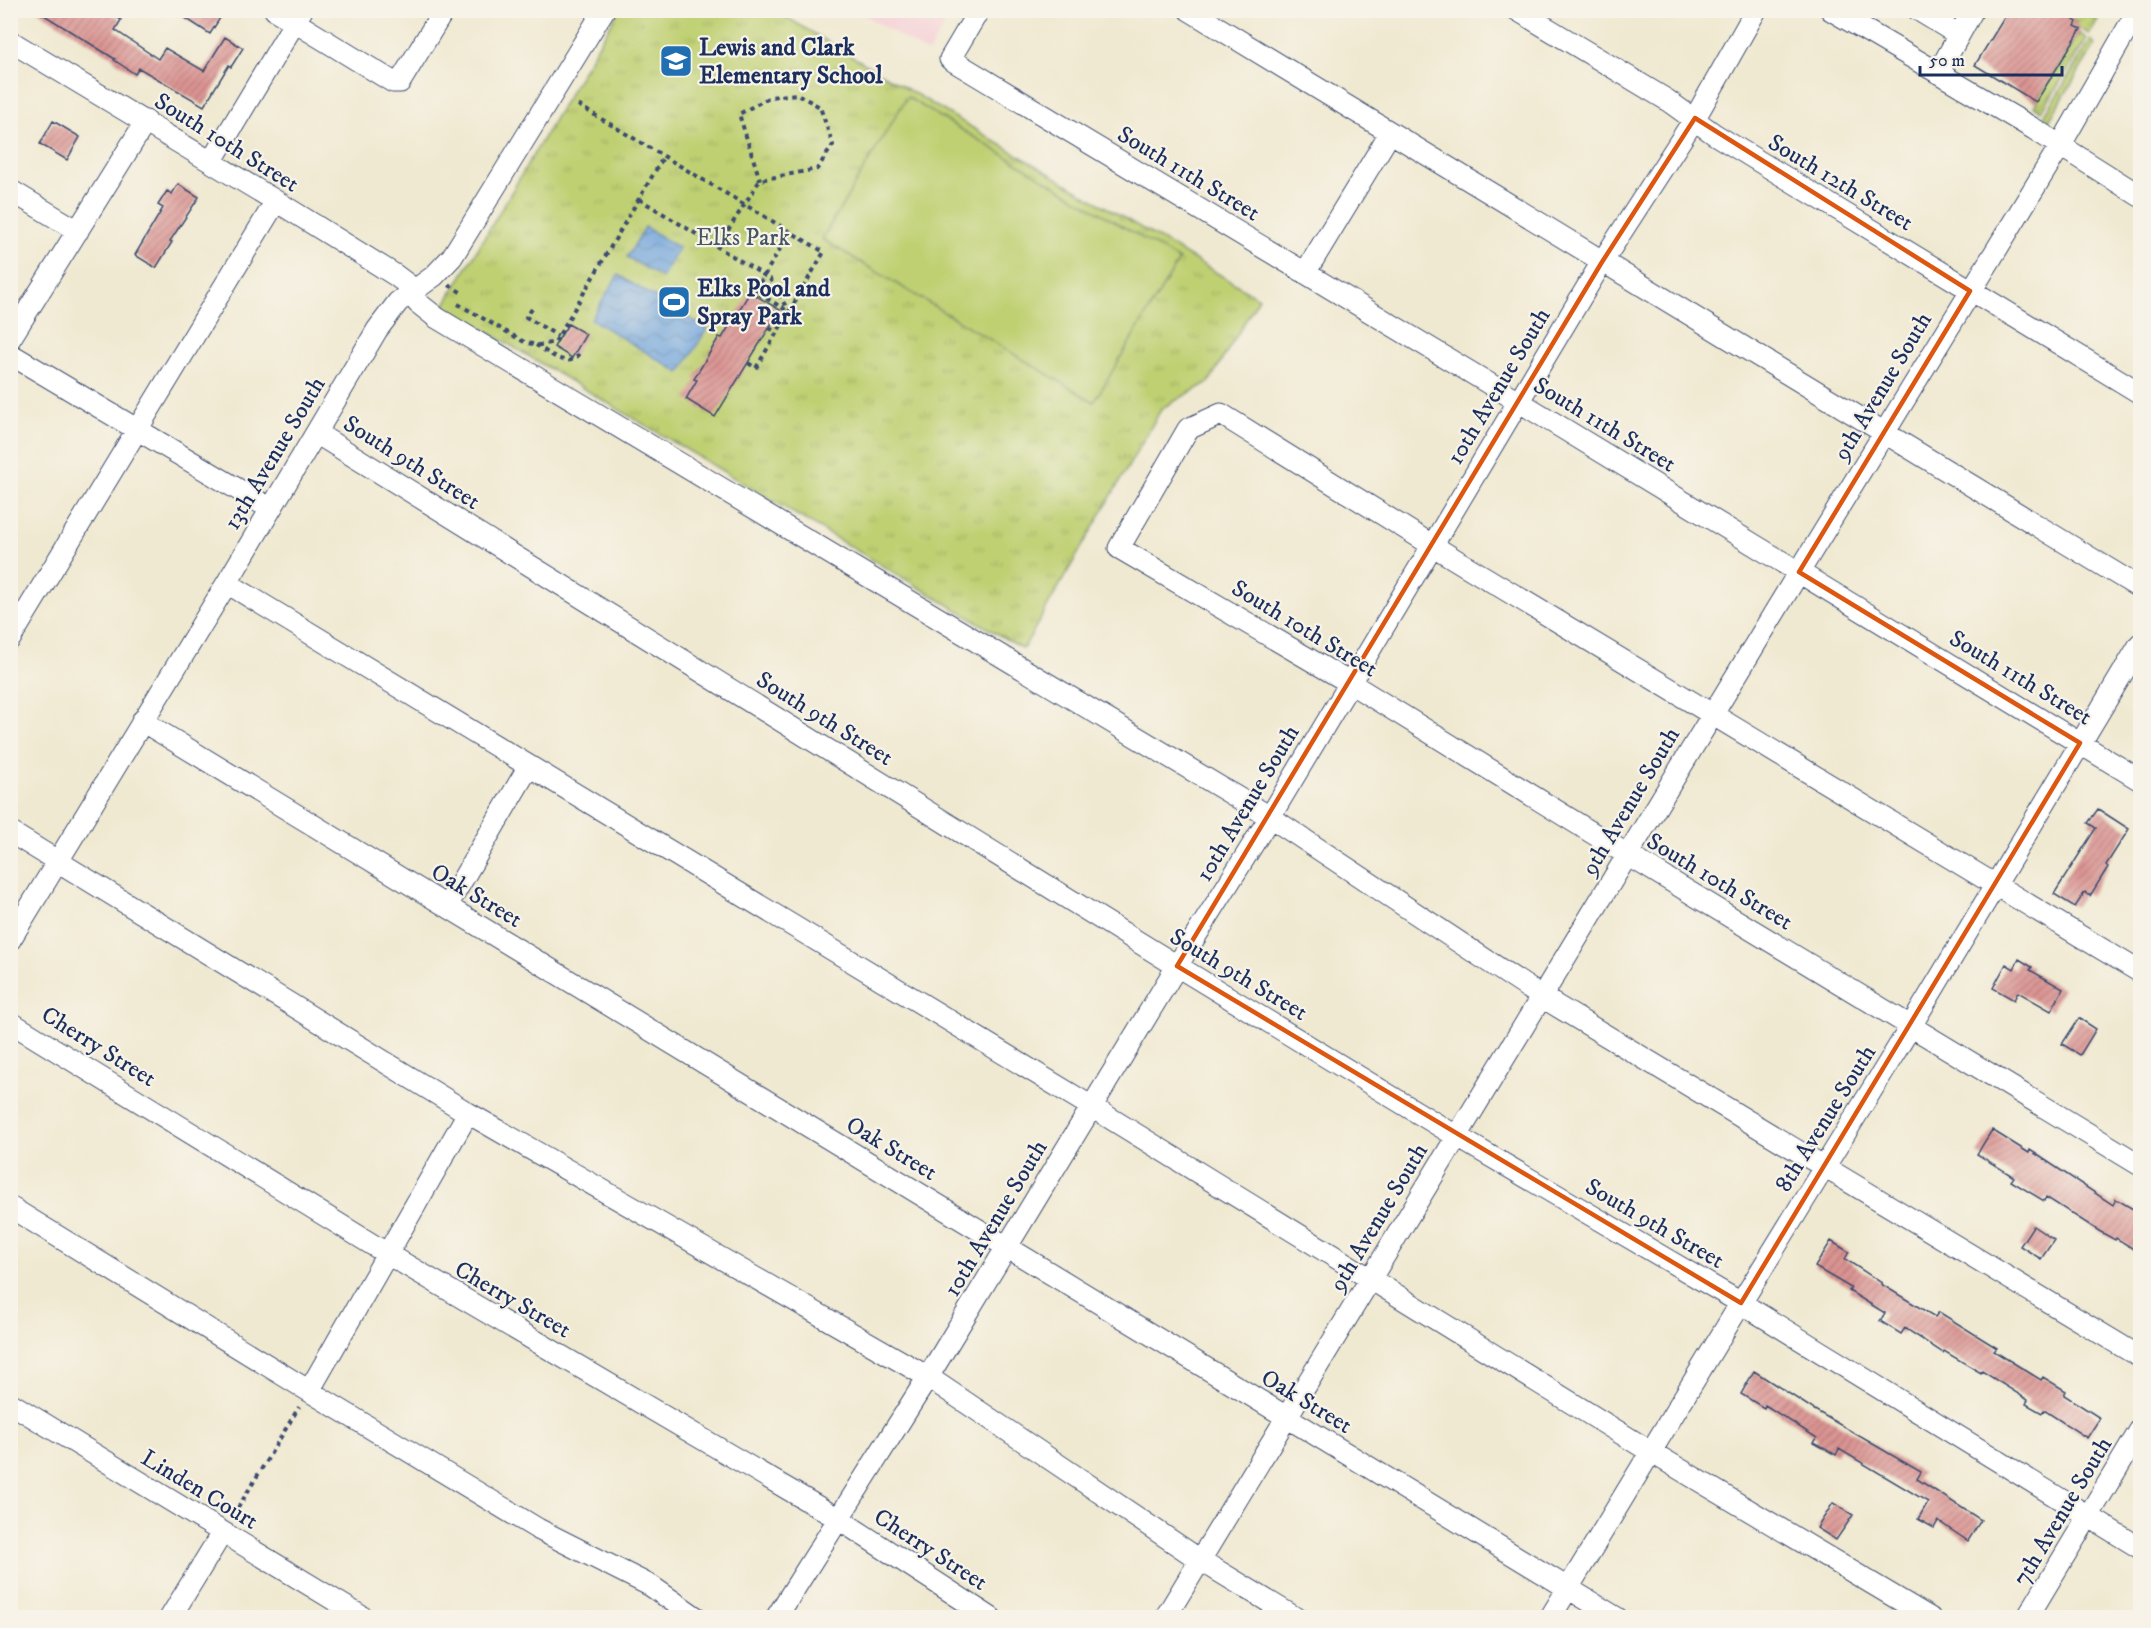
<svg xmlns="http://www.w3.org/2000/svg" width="2151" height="1628" viewBox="0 0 2151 1628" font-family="'IM FELL DW Pica',serif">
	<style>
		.built { fill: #f6cfd6 }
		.grass { fill: url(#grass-dots); stroke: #6d8068; stroke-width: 1.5 }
		.park { fill: url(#park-tufts); stroke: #6d8068; stroke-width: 1.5 }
		.garden { fill: url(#garden-furrows); stroke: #6d8068; stroke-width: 1.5 }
		.pitch { fill: #bfd072; stroke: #6d8068; stroke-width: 1.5 }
		.water { fill: url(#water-waves); stroke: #44699c; stroke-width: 1.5 }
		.building { fill: url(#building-hatch) }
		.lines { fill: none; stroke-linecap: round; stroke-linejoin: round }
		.minor-casing { stroke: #3b4b6f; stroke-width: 23 }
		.path { stroke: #3b4b6f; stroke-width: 4; stroke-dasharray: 4.5 4.5; stroke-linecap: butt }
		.minor { stroke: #fff; stroke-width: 21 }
		.marked { fill: none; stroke: #de5710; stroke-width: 4.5; stroke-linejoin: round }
		.labels { text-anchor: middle; stroke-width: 4.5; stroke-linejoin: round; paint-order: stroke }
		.poi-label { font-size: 24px; font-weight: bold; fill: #1b2f5e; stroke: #f7f3e8; text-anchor: start }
		.street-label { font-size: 24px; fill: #1b2f5e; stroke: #f7f3e8 }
		.park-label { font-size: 24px; fill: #445763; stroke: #f7f3e8 }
	</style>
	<defs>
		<pattern id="grass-dots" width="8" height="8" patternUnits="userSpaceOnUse" patternTransform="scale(1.5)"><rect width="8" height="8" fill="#bfd072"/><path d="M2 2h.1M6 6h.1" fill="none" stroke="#a4b365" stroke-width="1.8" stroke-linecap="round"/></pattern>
		<pattern id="park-tufts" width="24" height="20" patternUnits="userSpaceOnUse" patternTransform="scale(1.5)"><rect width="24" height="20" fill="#bfd072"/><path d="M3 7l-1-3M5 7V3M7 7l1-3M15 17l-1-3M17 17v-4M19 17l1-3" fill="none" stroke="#a4b365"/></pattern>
		<pattern id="garden-furrows" width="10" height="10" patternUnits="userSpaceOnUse" patternTransform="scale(1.5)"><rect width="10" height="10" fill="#bfd072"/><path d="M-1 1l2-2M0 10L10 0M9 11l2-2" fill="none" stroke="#a4b365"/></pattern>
		<pattern id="water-waves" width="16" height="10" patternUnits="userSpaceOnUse" patternTransform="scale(1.5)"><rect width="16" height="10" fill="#6ea3db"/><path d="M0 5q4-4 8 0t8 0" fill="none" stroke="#5a85b5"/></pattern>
		<pattern id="building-hatch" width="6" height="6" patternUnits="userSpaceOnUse" patternTransform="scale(1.5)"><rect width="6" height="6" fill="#db9492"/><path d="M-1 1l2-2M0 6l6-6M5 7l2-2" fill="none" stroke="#b1797a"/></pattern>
	</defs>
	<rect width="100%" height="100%" fill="#f7f3e8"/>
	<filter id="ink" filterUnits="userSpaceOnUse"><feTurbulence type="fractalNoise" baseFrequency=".0167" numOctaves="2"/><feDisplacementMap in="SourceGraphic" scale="12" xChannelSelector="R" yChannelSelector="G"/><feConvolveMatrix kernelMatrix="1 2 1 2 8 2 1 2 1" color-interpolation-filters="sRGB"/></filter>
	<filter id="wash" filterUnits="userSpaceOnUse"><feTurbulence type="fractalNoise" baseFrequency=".008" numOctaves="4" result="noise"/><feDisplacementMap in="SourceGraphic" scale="24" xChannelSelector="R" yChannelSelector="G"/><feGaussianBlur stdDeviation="1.35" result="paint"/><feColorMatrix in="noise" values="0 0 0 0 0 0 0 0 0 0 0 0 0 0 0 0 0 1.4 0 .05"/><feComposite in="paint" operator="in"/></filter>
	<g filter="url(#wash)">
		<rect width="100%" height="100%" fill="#f0e9d1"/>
		<path class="built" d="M857,11l96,-1v1l-25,42z"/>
		<path class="grass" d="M2091,40l4,5 -48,79 -9,2z"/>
		<path class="park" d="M619,10l157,1 483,287 -50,84 -47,26 -139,241 -579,-343z"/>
		<path class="garden" d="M2059,11h23l16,9 -9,14 -14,-8 2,-5z
			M2079,33l8,6 -45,72 -8,-5z"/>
		<path class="pitch" d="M907,97l272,163 -85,142 -272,-163z"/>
		<path class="water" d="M645,227l34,21 -17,30 -35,-21z
			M618,275l89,54 -27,44 -89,-54z"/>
		<g id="blocks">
			<path class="building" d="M36,10h70l15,10 -6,10 43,29 7,-11 39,23 21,-34 18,11 -12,19 -2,-2 -25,41 -65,-38 -4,6 -21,-14 1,-1z
				M173,10h52l-15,24z
				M2009,10h50l18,12 -2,4 6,3 -45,73 -61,-37z
				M53,121l27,16 -13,23 -27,-16z
				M178,184l21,13 -29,44 2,1 -16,26 -21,-13 28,-47 -5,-3 9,-14 5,3z
				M750,292l30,18 -65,107 -29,-18 11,-19 -3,-1 25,-42 3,1z
				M568,324l18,10 -14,24 -18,-11z
				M2098,809l31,20 -23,36 2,2 -18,29 -5,-4 -10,15 -21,-13 42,-66 -8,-5z
				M2019,959l13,8 -2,3 33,19 -12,22 -33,-19 -4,8 -21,-12 13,-24 8,5z
				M2079,1018l17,11 -16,26 -18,-11z
				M1992,1130l37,23 1,-3 83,55 3,-6 24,14v40l-24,-15 -1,2 -16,-9 -53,-34 -2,4 -33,-20 3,-4 -37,-23z
				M2033,1226l21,14 -13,19 -21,-13z
				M1831,1241l18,11 -4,7 37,24 -1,1 54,33 4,-5 58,36 -3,3 47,29 2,-3 23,14 -2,4 36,23 -13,20 -43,-28 -2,3 -16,-9 2,-4 -46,-29 -1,2 -37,-22 -1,2 -38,-25 -4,6 -21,-13 5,-8 -36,-22 2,-3 -36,-21z
				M1754,1371l59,38 108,63 -4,7 64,41 -13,21 -30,-20 -4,7 -16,-9 10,-17 -89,-53 -3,6 -22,-12 3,-5 -52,-33 -1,3 -23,-14z
				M1833,1503l20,12 -17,25 -19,-12z"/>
		</g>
	</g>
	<g filter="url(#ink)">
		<use href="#blocks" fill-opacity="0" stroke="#3b4b6f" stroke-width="1.5"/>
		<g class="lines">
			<g class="minor-casing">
				<path id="minor" d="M275,10l118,72h7l44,-72
					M979,10l-29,49 568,342 622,379
					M1189,10l951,578
					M1517,10l150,90 47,34 426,259
					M1831,10l203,119 106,67
					M1918,10l41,25
					M10,41l266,160 119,74 20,15
					M1938,73l35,-63
					M211,162l91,-152
					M10,190l68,41
					M1305,273l85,-140
					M410,293l8,10 19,15 833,499 272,180 598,360
					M10,339l136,-218
					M10,354l261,155
					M316,433l861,533 279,170 285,167 399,245
					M227,583l865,524 559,345 279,166
					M10,639l266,-438
					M142,721l1475,897
					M10,832l458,281 460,264 272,183 96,58
					M447,906l82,-140
					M10,940l217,-357 150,-253 21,-28 36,-26 18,-19 152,-247
					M2140,972l-684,-412 -235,-146 -33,15 -69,119 231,135 278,172 512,310
					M10,1022l376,231 451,265 154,100
					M10,1207l299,184 229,138 113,57 46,32
					M309,1391l159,-278
					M10,1403l354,215
					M170,1618l52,-85
					M776,1618l152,-241 249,-411 93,-149 332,-555 93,-144 61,-108
					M1165,1618l634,-1046 261,-426 78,-136
					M1550,1618l191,-315 170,-277 229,-382
					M2027,1618l113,-188"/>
			</g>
			<path class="path" d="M578,105l246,147 -35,60 -34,-21 35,-59
				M639,199l131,80 19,33 -33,56 -8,-5
				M718,246l42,-66 57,-11 16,-24 -13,-38 -23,-13 -27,3 -31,17 21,66
				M449,285l15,9
				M458,304l68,39 14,2 15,-3 109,-186
				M532,309l-6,8 32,19
				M769,328l8,4
				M536,345c12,7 32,25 43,9
				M233,1516l66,-109"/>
			<use href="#minor" class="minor"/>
		</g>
	</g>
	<path class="marked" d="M1695,118l275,173 -171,281 281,171 -339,560 -564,-337 425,-704z"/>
	<defs>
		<g id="school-square" transform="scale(1.725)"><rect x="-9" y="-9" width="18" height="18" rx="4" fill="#1f6fb2" stroke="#f7f3e8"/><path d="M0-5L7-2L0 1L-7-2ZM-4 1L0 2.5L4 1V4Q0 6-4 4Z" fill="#fff"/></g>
		<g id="stadium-square" transform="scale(1.725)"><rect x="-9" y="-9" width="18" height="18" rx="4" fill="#1f6fb2" stroke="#f7f3e8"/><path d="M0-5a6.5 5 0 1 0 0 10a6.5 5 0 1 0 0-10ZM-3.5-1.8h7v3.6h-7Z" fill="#fff"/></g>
	</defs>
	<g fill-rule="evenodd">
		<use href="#school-square" x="676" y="61"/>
		<use href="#stadium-square" x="674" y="302"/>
	</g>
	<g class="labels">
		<g class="poi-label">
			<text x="699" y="55">Lewis and Clark<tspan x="699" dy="28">Elementary School</tspan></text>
			<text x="697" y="296">Elks Pool and<tspan x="697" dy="28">Spray Park</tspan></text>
		</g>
		<g class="street-label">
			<text transform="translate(227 142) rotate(32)" y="8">South 10th Street</text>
			<text transform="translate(1189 173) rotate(31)" y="8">South 11th Street</text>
			<text transform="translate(1841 182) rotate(31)" y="8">South 12th Street</text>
			<text transform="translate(1498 386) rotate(-59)" y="8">10th Avenue South</text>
			<text transform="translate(1882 386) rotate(-59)" y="8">9th Avenue South</text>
			<text transform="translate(1605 424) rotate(31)" y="8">South 11th Street</text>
			<text transform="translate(274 453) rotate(-59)" y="8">13th Avenue South</text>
			<text transform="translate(412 462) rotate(32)" y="8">South 9th Street</text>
			<text transform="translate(1305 628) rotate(31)" y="8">South 10th Street</text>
			<text transform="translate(2021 677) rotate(31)" y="8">South 11th Street</text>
			<text transform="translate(825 718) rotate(32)" y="8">South 9th Street</text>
			<text transform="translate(1630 801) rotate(-59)" y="8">9th Avenue South</text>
			<text transform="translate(1247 803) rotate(-59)" y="8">10th Avenue South</text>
			<text transform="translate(1720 881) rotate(31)" y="8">South 10th Street</text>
			<text transform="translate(477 895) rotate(31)" y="8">Oak Street</text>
			<text transform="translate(1239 974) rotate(31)" y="8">South 9th Street</text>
			<text transform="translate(99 1046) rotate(32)" y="8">Cherry Street</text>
			<text transform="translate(1825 1118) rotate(-58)" y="8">8th Avenue South</text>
			<text transform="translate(892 1148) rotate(31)" y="8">Oak Street</text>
			<text transform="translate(1378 1217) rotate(-59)" y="8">9th Avenue South</text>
			<text transform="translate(995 1218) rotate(-59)" y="8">10th Avenue South</text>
			<text transform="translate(1655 1223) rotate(30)" y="8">South 9th Street</text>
			<text transform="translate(513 1299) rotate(30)" y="8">Cherry Street</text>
			<text transform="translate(1307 1401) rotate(31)" y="8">Oak Street</text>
			<text transform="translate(200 1489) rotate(31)" y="8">Linden Court</text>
			<text transform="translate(2062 1511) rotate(-59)" y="8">7th Avenue South</text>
			<text transform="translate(931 1549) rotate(33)" y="8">Cherry Street</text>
		</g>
		<g class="park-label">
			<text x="743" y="245">Elks Park</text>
		</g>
	</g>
	<rect width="2151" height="1628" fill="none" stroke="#f7f3e8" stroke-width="36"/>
	<path d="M1920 66v9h142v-9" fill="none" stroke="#1b2f5e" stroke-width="3"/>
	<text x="1929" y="66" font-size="18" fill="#1b2f5e" stroke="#f7f3e8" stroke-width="4.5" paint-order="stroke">50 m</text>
</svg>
